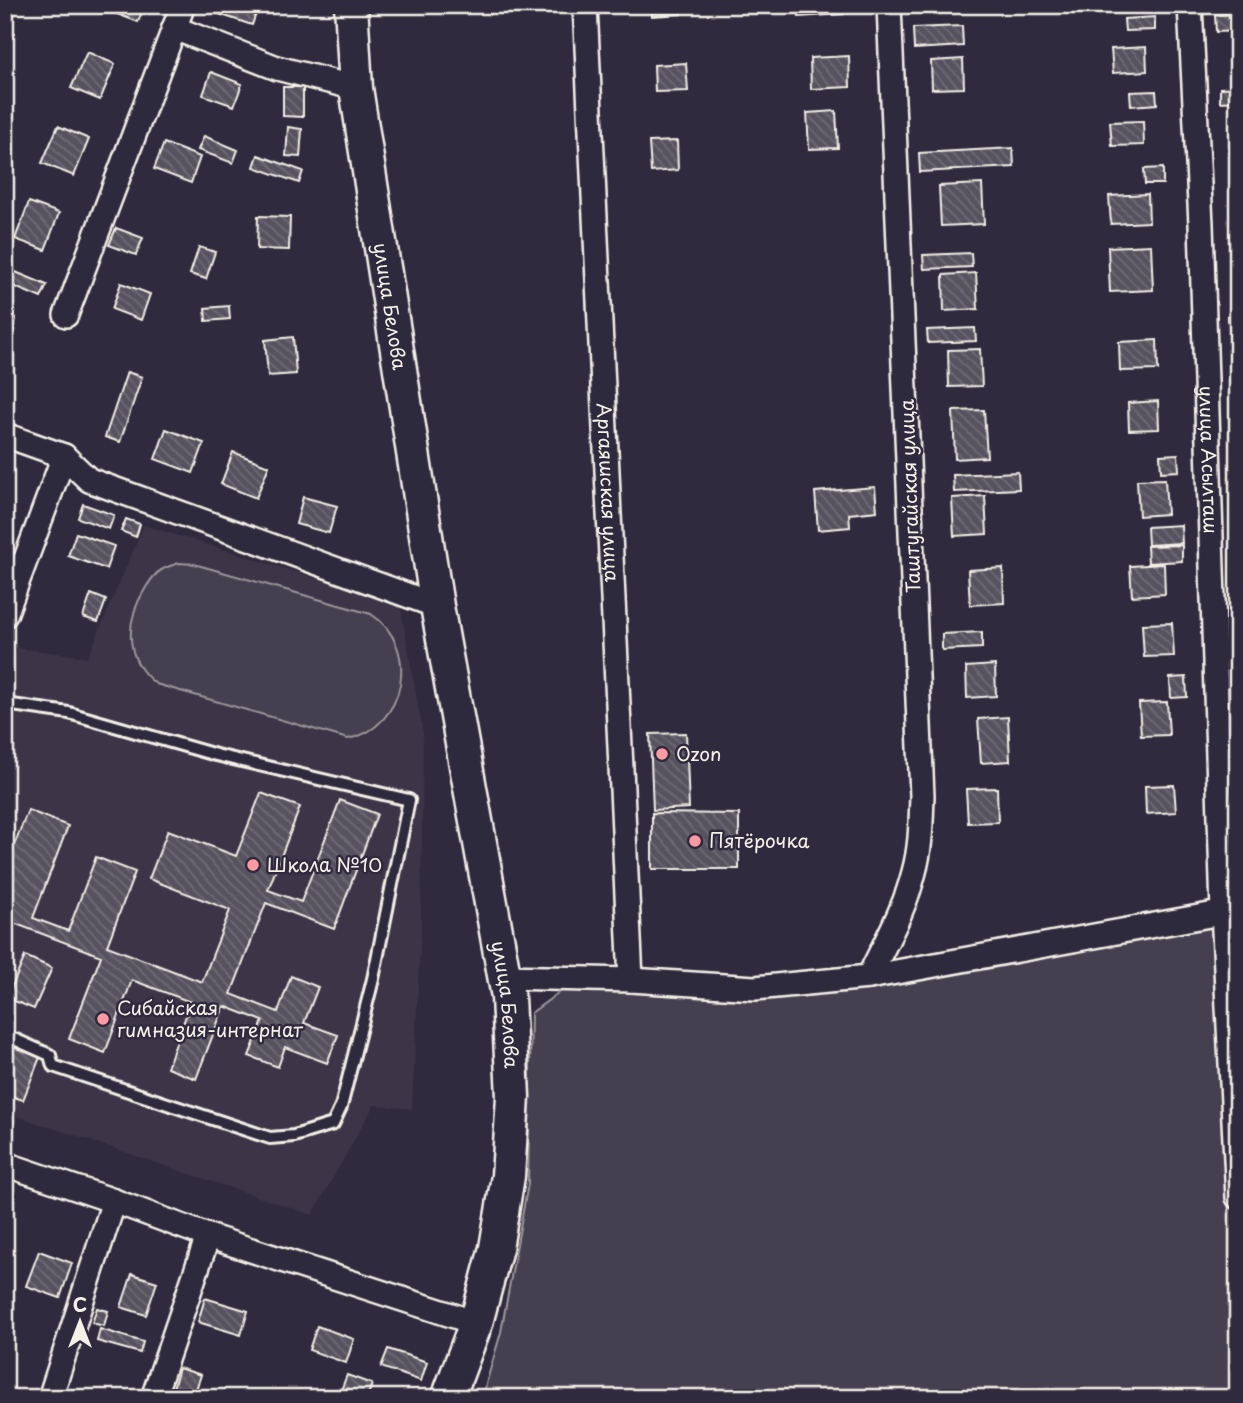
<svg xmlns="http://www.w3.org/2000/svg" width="1243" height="1403" viewBox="0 0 1243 1403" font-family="'Playpen Sans',sans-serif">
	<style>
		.built { fill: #3b3647 }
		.grass { fill: #454050; stroke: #9c989c; stroke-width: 2 }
		.building { fill: url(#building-back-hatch); stroke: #f4f1e8; stroke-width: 2 }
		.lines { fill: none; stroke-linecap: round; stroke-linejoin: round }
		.service-casing { stroke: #f4f1e8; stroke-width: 16 }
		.minor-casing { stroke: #f4f1e8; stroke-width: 28 }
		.secondary-casing { stroke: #f4f1e8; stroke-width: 37 }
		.service { stroke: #2f2a3d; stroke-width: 10 }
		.minor { stroke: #2f2a3d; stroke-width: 23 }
		.secondary { stroke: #2f2a3d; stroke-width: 32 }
		.poi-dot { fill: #ff9aa2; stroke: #2f2a3d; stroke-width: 2.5 }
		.labels { text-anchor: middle; stroke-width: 5; stroke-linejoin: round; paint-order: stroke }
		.street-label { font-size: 19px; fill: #f4f1e8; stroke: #2f2a3d }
		.poi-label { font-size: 19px; fill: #f4f1e8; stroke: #2f2a3d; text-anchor: start }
	</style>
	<defs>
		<pattern id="building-back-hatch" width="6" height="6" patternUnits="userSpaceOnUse" patternTransform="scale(1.75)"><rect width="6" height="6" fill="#56525f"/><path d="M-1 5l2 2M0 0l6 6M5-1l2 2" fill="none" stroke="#6f6b76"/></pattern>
	</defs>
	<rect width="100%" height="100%" fill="#2f2a3d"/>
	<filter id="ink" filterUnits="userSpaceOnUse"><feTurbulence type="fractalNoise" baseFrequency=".0143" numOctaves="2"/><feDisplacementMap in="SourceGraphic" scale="14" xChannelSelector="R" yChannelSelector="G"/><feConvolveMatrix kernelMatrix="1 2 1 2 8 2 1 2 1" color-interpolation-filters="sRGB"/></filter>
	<g filter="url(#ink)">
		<path class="built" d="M144,525l256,79 23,129 -2,193 -9,183 -38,-4 -62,110 -307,-103v-432l12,-32 71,9z"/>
		<path class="grass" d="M179,563l15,1 177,50c50,32 35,114 -23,125l-192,-55c-32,-24 -31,-63 -11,-95 5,-8 10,-16 18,-20 5,-3 11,-4 16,-6z
			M1238,922v476h-756l19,-66 27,-148 3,-171 37,-27 196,-9z"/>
		<path class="building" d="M105,5h40l-7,17 -34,-13z
			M215,5h44l-7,20 -39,-13z
			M651,5h29l1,9 -29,2z
			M799,5h45v9l-45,3z
			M931,5h41v5l-41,2z
			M1238,14v17l-22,1 -1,-17z
			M1155,17v13l-30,1 -1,-12z
			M962,26l1,20 -49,3 -1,-21z
			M1146,47l1,24 -34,2 -2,-24z
			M87,52l28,12 -15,36 -29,-12z
			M849,56l1,31 -39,2 -1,-31z
			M963,59l1,29 -32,1 -1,-28z
			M686,63l2,28 -33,1 -1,-27z
			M211,72l31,12 -8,22 -31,-11z
			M283,87h20v30l-20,-1z
			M1238,87v14l-18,1v-14z
			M1156,91l1,13 -26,2 -1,-14z
			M836,111l2,37 -29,1 -2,-36z
			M1143,121l1,24 -32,1 -2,-24z
			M58,126l31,13 -15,37 -32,-13z
			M288,127l14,2 -2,28 -14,-1z
			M204,136l34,14 -5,13 -35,-13z
			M677,141l1,29 -27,2 -2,-30z
			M164,143l36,14 -9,26 -37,-14z
			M1013,148l1,19 -94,5 -1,-19z
			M258,155l45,16 -4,12 -45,-16z
			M1163,168v16h-18l-1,-15z
			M982,184l2,40 -43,2 -2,-40z
			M1148,194l1,28 -38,2 -2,-28z
			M29,202l30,11 -14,37 -30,-11z
			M258,216l32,1 -1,33 -32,-1z
			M116,228l27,10 -7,17 -27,-10z
			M1151,245l2,45 -43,2 -2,-45z
			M199,247l16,5 -9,27 -16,-5z
			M971,253l1,14 -48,2 -1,-14z
			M13,271l34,14 -6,13 -33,-14z
			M976,273l2,36 -34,2 -1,-36z
			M121,283l29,11 -9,26 -29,-11z
			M229,306l1,13 -24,2 -1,-13z
			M5,314l11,4 -11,26z
			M1238,315v14l-9,1 -1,-14z
			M975,328l1,13 -48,2 -1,-13z
			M293,337l3,37 -28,2 -3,-36z
			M1157,340l1,30 -38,1 -1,-29z
			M980,349l2,37 -33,1 -1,-37z
			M127,372l15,5 -22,65 -15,-5z
			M1158,401l1,28 -30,1 -1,-27z
			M984,410l3,47 -32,2 -2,-48z
			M166,429l38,14 -11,30 -38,-14z
			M233,452l36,14 -13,32 -35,-14z
			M1178,454l1,17 -18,1 -1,-17z
			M1018,472l1,17 -65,3 -1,-17z
			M1165,479l2,35 -28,2 -2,-36z
			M875,487l2,24 -28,3 1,13 -32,3 -3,-38z
			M985,496l2,38 -33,2 -2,-38z
			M303,497l34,9 -8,27 -33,-9z
			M83,504l31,11 -5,14 -31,-11z
			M126,519l14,5 -4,13 -15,-6z
			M1181,525l1,18 -34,2 -1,-18z
			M76,533l38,13 -8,23 -38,-13z
			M1182,545v16l-34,2 -1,-17z
			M1164,564l1,30 -33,2 -2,-30z
			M1003,568l1,35 -34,2 -2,-35z
			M91,594l15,6 -8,22 -15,-5z
			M1172,623l2,33 -30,1 -2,-33z
			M982,632v16l-40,2v-16z
			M995,665l1,31 -29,2 -1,-31z
			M1186,677l1,20 -16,1 -1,-20z
			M1167,702l2,33 -28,1 -2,-33z
			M1008,717l2,44 -29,2 -3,-44z
			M686,733l3,75 -36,2 -3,-76z
			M1174,785l2,27 -30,2 -1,-28z
			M997,788l1,34 -30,1 -2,-34z
			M261,793l39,14 -32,83 33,12 39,-102 37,14 -43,115 -68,-26 -35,91 47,18 13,-36 27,11 -14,36 34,12 -11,28 -42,-16 -7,20 -29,-11 14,-35 -39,-15 -28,73 -29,-11 24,-66 -59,-22 -27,73 -36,-14 32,-83 -90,-34 -6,14v-67l23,-59 40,16 -35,92 35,13 28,-74 39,15 -28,74 95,36 28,-72 -81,-31 19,-49 68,26z
			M652,813l87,1v55h-87z
			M25,956l27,12 -18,41 -27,-11z
			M5,1044l35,13 -17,43 -18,-6z
			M39,1251l33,12 -12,35 -34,-12z
			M132,1274l25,8 -11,33 -25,-8z
			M205,1298l43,13 -7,24 -43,-13z
			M97,1308l11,3 -4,15 -12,-3z
			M317,1326l37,13 -8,24 -37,-13z
			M100,1329l43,13 -3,11 -43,-12z
			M388,1349l39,13 -6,19 -40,-14z
			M179,1368l22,7 -8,23h-23z
			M347,1375l25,9 -5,14h-29z"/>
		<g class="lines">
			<g class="service-casing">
				<path id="service" d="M5,704l64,9 147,42 193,45 -36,179 -32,128 -8,17 -39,12 -24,2 -217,-72 -3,-11 -45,-20"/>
			</g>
			<g class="minor-casing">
				<g id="minor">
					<path id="s1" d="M585,5l46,975"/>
					<path id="s2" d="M1190,5l11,219 22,688 15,285"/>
					<path d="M174,28l103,40 79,20"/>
					<path d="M66,315l117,-310"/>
					<path d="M5,435l59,21 25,24 348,126"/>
					<path d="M5,615l59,-159"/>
					<path d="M505,977l126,3 124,8 114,-11 368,-67"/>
					<path d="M869,977c16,-34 36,-68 45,-105 7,-25 7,-50 8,-76l-33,-791"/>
					<path d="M5,1164l109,37 94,35 268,87"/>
					<path d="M50,1398l64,-197"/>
					<path d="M153,1398l55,-162"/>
				</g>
			</g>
			<g class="secondary-casing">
				<g id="secondary">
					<path id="s3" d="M351,5l5,83 81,518 71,391 5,100 -5,79 -12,72 -20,75 -28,75"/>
				</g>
			</g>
			<use href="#service" class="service"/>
			<use href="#minor" class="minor"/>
			<use href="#secondary" class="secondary"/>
		</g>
	</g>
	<g class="poi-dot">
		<circle cx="662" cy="754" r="7"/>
		<circle cx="695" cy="841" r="7"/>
		<circle cx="253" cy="865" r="7"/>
		<circle cx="103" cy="1019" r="7"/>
	</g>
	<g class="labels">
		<g class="street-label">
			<text dy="7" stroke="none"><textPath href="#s3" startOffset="304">улица Белова</textPath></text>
			<text dy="7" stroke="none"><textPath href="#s2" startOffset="455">улица Асылташ</textPath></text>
			<text dy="7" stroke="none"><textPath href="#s1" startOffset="488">Аргаяшская улица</textPath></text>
			<text transform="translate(910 496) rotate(-92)" y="7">Таштугайская улица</text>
			<text dy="7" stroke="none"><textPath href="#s3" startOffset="1012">улица Белова</textPath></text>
		</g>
		<g class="poi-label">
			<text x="676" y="761">Ozon</text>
			<text x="709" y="848">Пятёрочка</text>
			<text x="267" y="872">Школа №10</text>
			<text x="117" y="1015">Сибайская<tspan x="117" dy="22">гимназия-интернат</tspan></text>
		</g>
	</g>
	<rect width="1243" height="1403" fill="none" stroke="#2f2a3d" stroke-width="28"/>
	<rect x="14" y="14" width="1215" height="1375" fill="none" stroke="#f4f1e8" stroke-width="2.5" filter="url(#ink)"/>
	<g transform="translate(80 1322)" stroke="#2f2a3d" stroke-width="5" paint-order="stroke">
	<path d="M0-5L12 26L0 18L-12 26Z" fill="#f4f1e8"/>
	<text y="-10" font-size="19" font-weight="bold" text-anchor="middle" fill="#f4f1e8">С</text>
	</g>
</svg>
